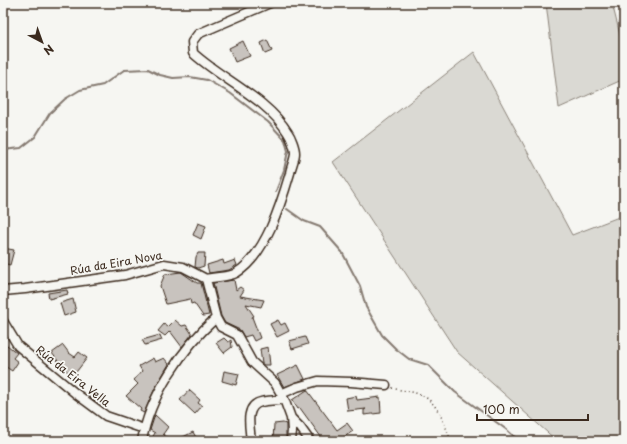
<svg xmlns="http://www.w3.org/2000/svg" width="627" height="444" viewBox="0 0 627 444" font-family="'Playpen Sans',sans-serif">
	<style>
		.green { fill: #dad9d3; stroke: #8a8278 }
		.lines { fill: none; stroke-linecap: round; stroke-linejoin: round }
		.stream { stroke: #857a71; stroke-width: 2 }
		.building { fill: #c8c3be; stroke: #3b2a1e }
		.street-casing { stroke: #3b2a1e; stroke-width: 11 }
		.path { stroke: #3b2a1e; stroke-width: 1.5; stroke-dasharray: 1 3; stroke-linecap: butt }
		.street { stroke: #f6f6f2; stroke-width: 8 }
		.labels { text-anchor: middle; stroke-width: 3.5; stroke-linejoin: round; paint-order: stroke }
		.street-label { font-size: 11px; fill: #3b2a1e; stroke: #f6f6f2 }
	</style>
	<rect width="100%" height="100%" fill="#f6f6f2"/>
	<filter id="ink" filterUnits="userSpaceOnUse"><feTurbulence type="fractalNoise" baseFrequency=".025" numOctaves="2"/><feDisplacementMap in="SourceGraphic" scale="8" xChannelSelector="R" yChannelSelector="G"/><feConvolveMatrix kernelMatrix="1 2 1 2 8 2 1 2 1" color-interpolation-filters="sRGB"/></filter>
	<g filter="url(#ink)">
		<path class="green" d="M546,3h66l12,48v28l-65,29z
			M474,52l98,183 52,-20v226h-67l-100,-89 -124,-190z"/>
		<g class="lines">
			<path class="stream" d="M3,150l18,-2 14,-11 15,-24 15,-14 15,-9 23,-5 21,-15 24,-1 12,6 13,3 17,-1 17,3 23,13 38,29 17,18 3,11 -4,19 -8,21
				M287,209l17,12 16,6 22,25 18,34 6,21 16,28 14,14 13,10 19,6 27,27 52,38 12,11"/>
		</g>
		<path class="building" d="M267,40l5,11 -7,3 -4,-11z
			M243,41l7,15 -15,6 -6,-14z
			M198,223l8,3 -5,13 -8,-4z
			M3,248l11,2 -4,15 -7,-2z
			M198,253h7l-1,13 -6,2 -3,-1 1,-10z
			M223,260l1,4 11,-4 2,5 -8,5 -20,3 -2,-8z
			M181,272l16,11h4l8,32 -6,1 -9,-13 -3,1 -1,-5 -24,5 -6,-18 5,-12z
			M234,280l2,10 4,-3 4,3 -4,6 24,4 -3,7 -15,-3 8,12 -2,1 8,21 -6,3 -3,-6 -7,2 -4,-7 -15,-7 -4,-7 -8,-33z
			M67,290l1,4 -19,5 -1,-6z
			M73,299l3,13 -12,4 -4,-13z
			M175,320l7,6 4,-1 6,9 -10,13 -12,-16 -5,5 -7,-5 6,-7 4,3z
			M278,320l3,5 4,-2 4,8 -12,6 -7,-13z
			M160,335l2,5 -17,5 -3,-5z
			M305,337l3,7 -16,5 -3,-8z
			M224,338l4,4 3,-2 1,7 -8,6 -8,-10z
			M7,345l10,8 -4,5 5,4 -6,9 -9,-6v-14z
			M63,345l6,8 6,4 4,-5 8,6 -14,18 -10,-8 -11,-15z
			M268,347l2,18h-6l-2,-1 -2,-15z
			M153,358l2,4 9,-4 5,6 -14,24 -11,25 -4,-2 1,-2 -15,-13 12,-12 -4,-4 8,-9 -3,-5z
			M298,365l7,14 -21,8 -7,-12z
			M224,371l15,3 -3,11 -14,-4z
			M189,390l11,10 -2,3 4,3 -7,8 -15,-14z
			M307,390l30,40 10,-7 6,8 -15,10h-14l-24,-33 -2,1 -6,-9z
			M356,396l1,4 23,-3 1,16 -17,2v-5l2,-1 -18,2 -2,-13z
			M155,415l13,12 -5,7 8,7h-21l5,-8 -5,-3z
			M283,423l3,1v17h-13l1,-17z
			M193,432l5,9h-23z"/>
		<g class="lines">
			<g class="street-casing">
				<path id="street" d="M206,279c8,-2 24,-2 30,-6 29,-17 45,-69 54,-100 1,-6 5,-14 5,-20 0,-5 -4,-16 -7,-20 -20,-34 -67,-54 -95,-80l-1,-11 6,-8 72,-31
					M206,279l10,39 5,9 16,8 15,27 23,21 9,16 7,19 1,13 -1,10
					M3,291l22,-2 100,-14 39,-11 19,3 23,12
					M3,321l15,25 57,47 31,23 38,13
					M281,394l16,-7 21,-6 33,1 35,3
					M291,418l9,9 10,14
					M142,441c7,-44 41,-94 74,-123
					M251,441c-1,-13 -7,-35 10,-39 8,-2 15,-1 23,-3"/>
			</g>
			<path class="path" d="M392,388c10,3 22,3 31,8 16,8 22,30 28,45"/>
			<use href="#street" class="street"/>
		</g>
	</g>
	<g class="labels">
		<g class="street-label">
			<text transform="translate(116 263) rotate(-10)" y="4">Rúa da Eira Nova</text>
			<text transform="translate(73 376) rotate(38)" y="4">Rúa da Eira Vella</text>
		</g>
	</g>
	<rect width="627" height="444" fill="none" stroke="#f6f6f2" stroke-width="16"/>
	<rect x="8" y="8" width="611" height="428" fill="none" stroke="#3b2a1e" stroke-width="1.5" filter="url(#ink)"/>
	<g transform="translate(42 42) rotate(139)" stroke="#f6f6f2" stroke-width="3" paint-order="stroke">
	<path d="M0-3L7 15L0 10L-7 15Z" fill="#3b2a1e"/>
	<text y="-6" font-size="11" font-weight="bold" text-anchor="middle" fill="#3b2a1e">N</text>
	</g>
	<path d="M477 414v6h111v-6" fill="none" stroke="#3b2a1e" stroke-width="2"/>
	<text x="483" y="414" font-size="12" fill="#3b2a1e" stroke="#f6f6f2" stroke-width="3" paint-order="stroke">100 m</text>
</svg>
